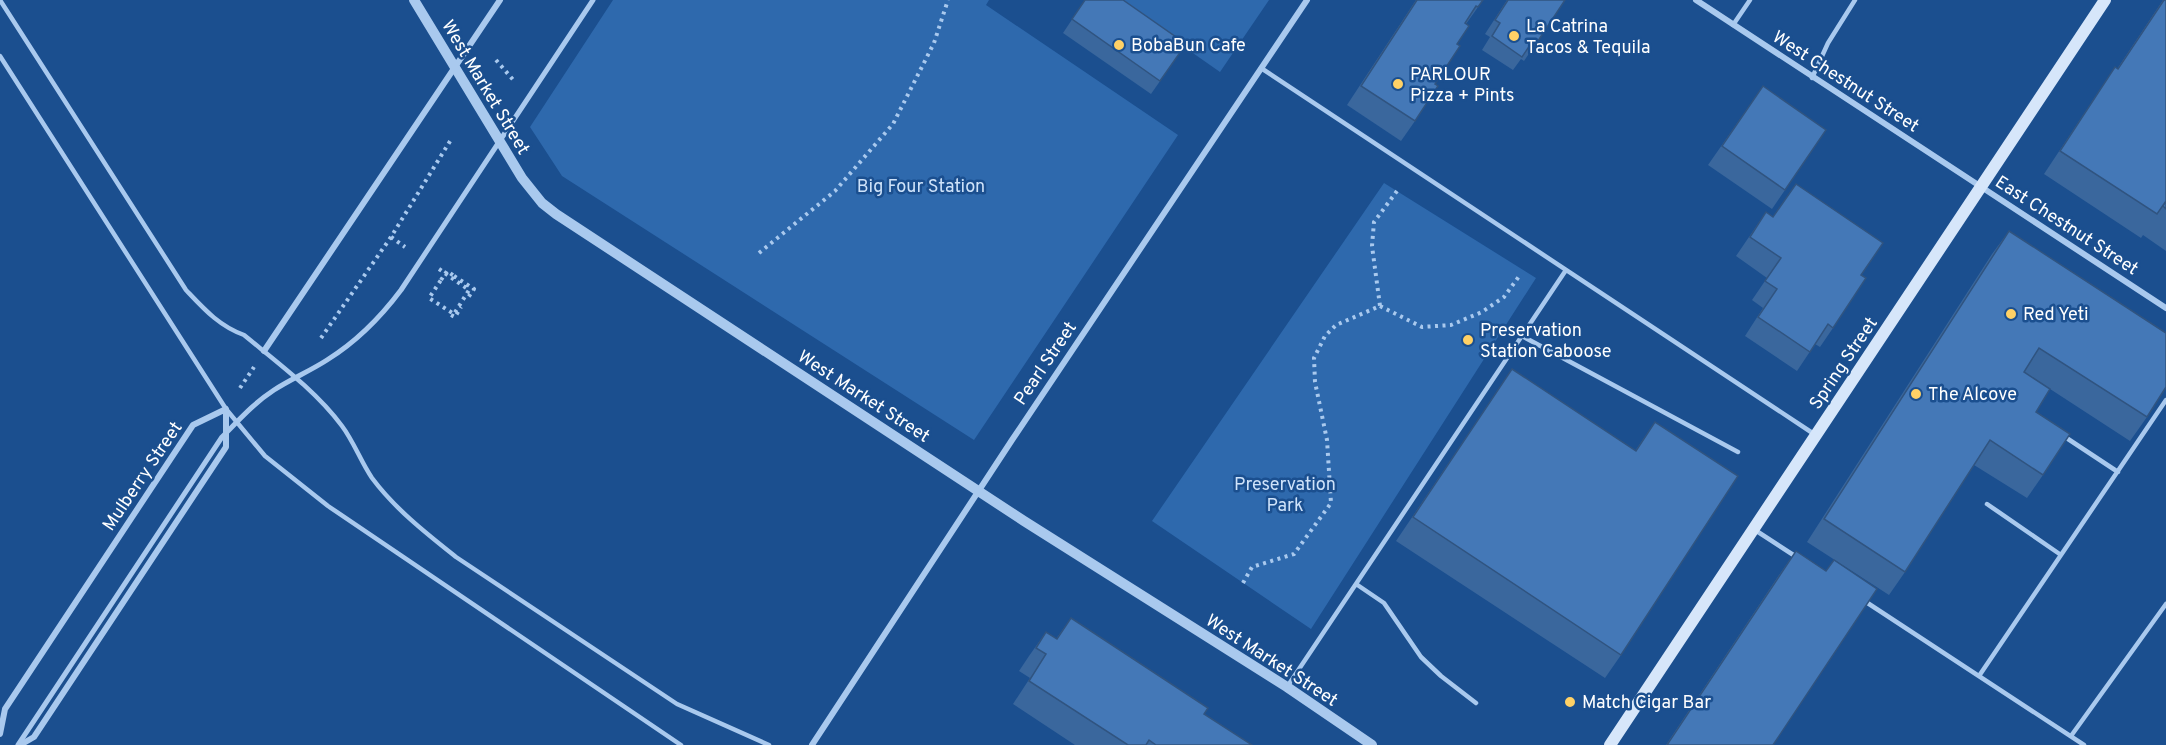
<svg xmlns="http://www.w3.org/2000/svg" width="2166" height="745" viewBox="0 0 2166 745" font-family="Overpass,sans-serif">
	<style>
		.green { fill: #2e69ad }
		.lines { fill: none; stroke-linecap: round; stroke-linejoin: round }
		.path { stroke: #a9c9ee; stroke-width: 4; stroke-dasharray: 3 4.5; stroke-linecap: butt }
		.service { stroke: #a9c9ee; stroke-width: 4.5 }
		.minor { stroke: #a9c9ee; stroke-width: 6 }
		.tertiary { stroke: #a9c9ee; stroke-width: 10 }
		.secondary { stroke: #d6e6fa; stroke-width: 12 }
		.path-bridge { stroke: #a9c9ee; stroke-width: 4; stroke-dasharray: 3 4.5; stroke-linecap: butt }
		.pedestrian-bridge { stroke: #a9c9ee; stroke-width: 5 }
		.wall { fill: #3a679d }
		.building { fill: #4478b7; stroke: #305480; stroke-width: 1.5 }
		.poi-dot { fill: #ffd166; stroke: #1b4f8f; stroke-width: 2 }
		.labels { text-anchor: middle; stroke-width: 5; stroke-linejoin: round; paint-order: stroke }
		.poi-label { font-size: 18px; fill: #fff; stroke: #1b4f8f; text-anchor: start }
		.street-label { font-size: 18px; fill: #fff; stroke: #1b4f8f }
		.park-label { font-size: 18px; fill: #cfe3fa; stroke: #1b4f8f }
	</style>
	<rect width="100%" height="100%" fill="#1b4f8f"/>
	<path class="green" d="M613,0h376l-3,5 192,130 -204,305 -412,-264 -32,-49z
		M1117,0h152l-49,72z
		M1384,183l152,95 -225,351 -159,-108z"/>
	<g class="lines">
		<path class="path" d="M496,60l19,22
			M391,237l14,10
			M759,253l76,-62 58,-67 41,-81 14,-43
			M439,269l30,21 -15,24 -25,-16 12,-18
			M454,276l20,13 -7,10
			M1380,306l42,21 29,-2 31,-13 22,-15 16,-22
			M451,315l4,2 6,-10
			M321,338l70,-101 61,-99
			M240,388l14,-21
			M1243,583l9,-16 42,-13 37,-51 -4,-63 -12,-58 -1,-24 11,-22 11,-11 44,-19 -8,-60 2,-24 23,-31"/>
		<path class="service" d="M0,0l186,290c18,19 33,36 58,45 34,28 72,56 98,91 12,16 19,36 30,52 23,31 55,56 84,79l221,147 92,41
			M1733,25l17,-25
			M0,56l226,353 39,47 63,50 353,239
			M1261,68l553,366
			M1812,78l16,-35 27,-43
			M1522,336l216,116
			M2062,435l56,37
			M1987,504l74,51
			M1755,530l43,28
			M1356,584l28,19 37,54 20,19 35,27
			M1863,600l221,145
			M1979,676l187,-276
			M1287,687l279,-417
			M2071,736l95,-132"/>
		<path class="minor" d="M1696,0l470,308
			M264,351l236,-351
			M0,734l5,-25 188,-284 33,-16v38l-192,290 -14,8
			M812,745l200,-305 295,-440"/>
		<path class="tertiary" d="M414,0l108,178 20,25 14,11 468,307 263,166 85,58"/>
		<path class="secondary" d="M1610,745l495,-745"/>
		<path class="path-bridge" d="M441,280l6,-9 7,5"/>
		<path class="pedestrian-bridge" d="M18,745l204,-308c17,-17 32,-34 52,-47 17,-11 36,-19 53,-30 29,-18 53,-42 74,-70l192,-290"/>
	</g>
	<path class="wall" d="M1085,0l101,44 -35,50 -88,-61z
		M1416,0h67l-17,24 -9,20 -42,77 -14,20 -54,-36z
		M1507,0h58l-41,61 -3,-2 -8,11 -31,-20 8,-13 -5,-3z
		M2163,0h3v251l-23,-16 -2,3 -97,-64 55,-83 16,-24 2,2z
		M1763,86l63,44 -54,79 -64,-44z
		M1766,212l95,63 -28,53 -13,19 -5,-3 -18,27 -52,-35 18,-28 -11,-8 15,-22 -31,-22z
		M2009,231l138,186 -17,24 -106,-69 12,40 7,63 -16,23 -53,-33 -69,107 -16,23 -82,-53 185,-288z
		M1512,369l123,82 20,-29 -34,233 -16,23 -209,-137z
		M1796,551l-23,194h-107l113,-170z
		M1071,618l133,96 48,31h-177l-62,-41 17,-26 -11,-7 10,-15 17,-24 10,7z"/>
	<path class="building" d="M1085,0h38l63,44 -26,37 -88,-62z
		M1417,0h66l-5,7 -2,-1 -11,17 4,3 -12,18 3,2 -25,38 3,2 -23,35 -54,-35z
		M1508,0h57l-31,47 -4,-2 -8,12 -30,-21 8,-13 -5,-3z
		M2164,0h2v201l-9,13 -97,-63 55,-84 3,2z
		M1763,86l63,44 -41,60 -63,-44z
		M1796,184l87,59 -22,32 5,3 -33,50 -5,-4 -18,28 -52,-35 19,-28 -12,-8 16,-23 -31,-21 16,-25 7,5z
		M2166,201v8l-3,-3z
		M2009,231l157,102v54l-19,30 -108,-69 -15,24 26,17 -14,23 34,22 -27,41 -53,-35 -85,132 -81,-53z
		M1512,369l124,82 19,-29 83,54 -117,179 -208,-138z
		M1796,551l30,20 8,-11 43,29 -104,156h-106z
		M1071,618l137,90 -4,6 48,31h-96l-7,-5 -3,5h-18l-99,-64 17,-27 -10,-6 10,-16 11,7z"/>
	<g class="poi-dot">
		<circle cx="1514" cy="36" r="6"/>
		<circle cx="1119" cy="45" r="6"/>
		<circle cx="1398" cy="84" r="6"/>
		<circle cx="2011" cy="314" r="6"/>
		<circle cx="1468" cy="340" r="6"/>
		<circle cx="1916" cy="394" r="6"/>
		<circle cx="1570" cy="702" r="6"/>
	</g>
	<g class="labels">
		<g class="poi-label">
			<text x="1526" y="32">La Catrina<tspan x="1526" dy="21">Tacos &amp; Tequila</tspan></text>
			<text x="1131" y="51">BobaBun Cafe</text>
			<text x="1410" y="80">PARLOUR<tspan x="1410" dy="21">Pizza + Pints</tspan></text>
			<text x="2023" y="320">Red Yeti</text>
			<text x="1480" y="336">Preservation<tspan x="1480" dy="21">Station Caboose</tspan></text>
			<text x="1928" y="400">The Alcove</text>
			<text x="1582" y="708">Match Cigar Bar</text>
		</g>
		<g class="street-label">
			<text transform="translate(1846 81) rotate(33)" y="6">West Chestnut Street</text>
			<text transform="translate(486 87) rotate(59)" y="6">West Market Street</text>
			<text transform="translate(2067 225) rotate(33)" y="6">East Chestnut Street</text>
			<text transform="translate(1045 363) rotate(-56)" y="6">Pearl Street</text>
			<text transform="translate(1843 363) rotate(-56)" y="6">Spring Street</text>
			<text transform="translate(864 396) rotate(33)" y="6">West Market Street</text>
			<text transform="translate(142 476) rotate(-56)" y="6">Mulberry Street</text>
			<text transform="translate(1272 660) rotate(33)" y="6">West Market Street</text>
		</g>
		<g class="park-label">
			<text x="921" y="192">Big Four Station</text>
			<text x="1285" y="490">Preservation<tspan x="1285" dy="21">Park</tspan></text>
		</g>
	</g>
</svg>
